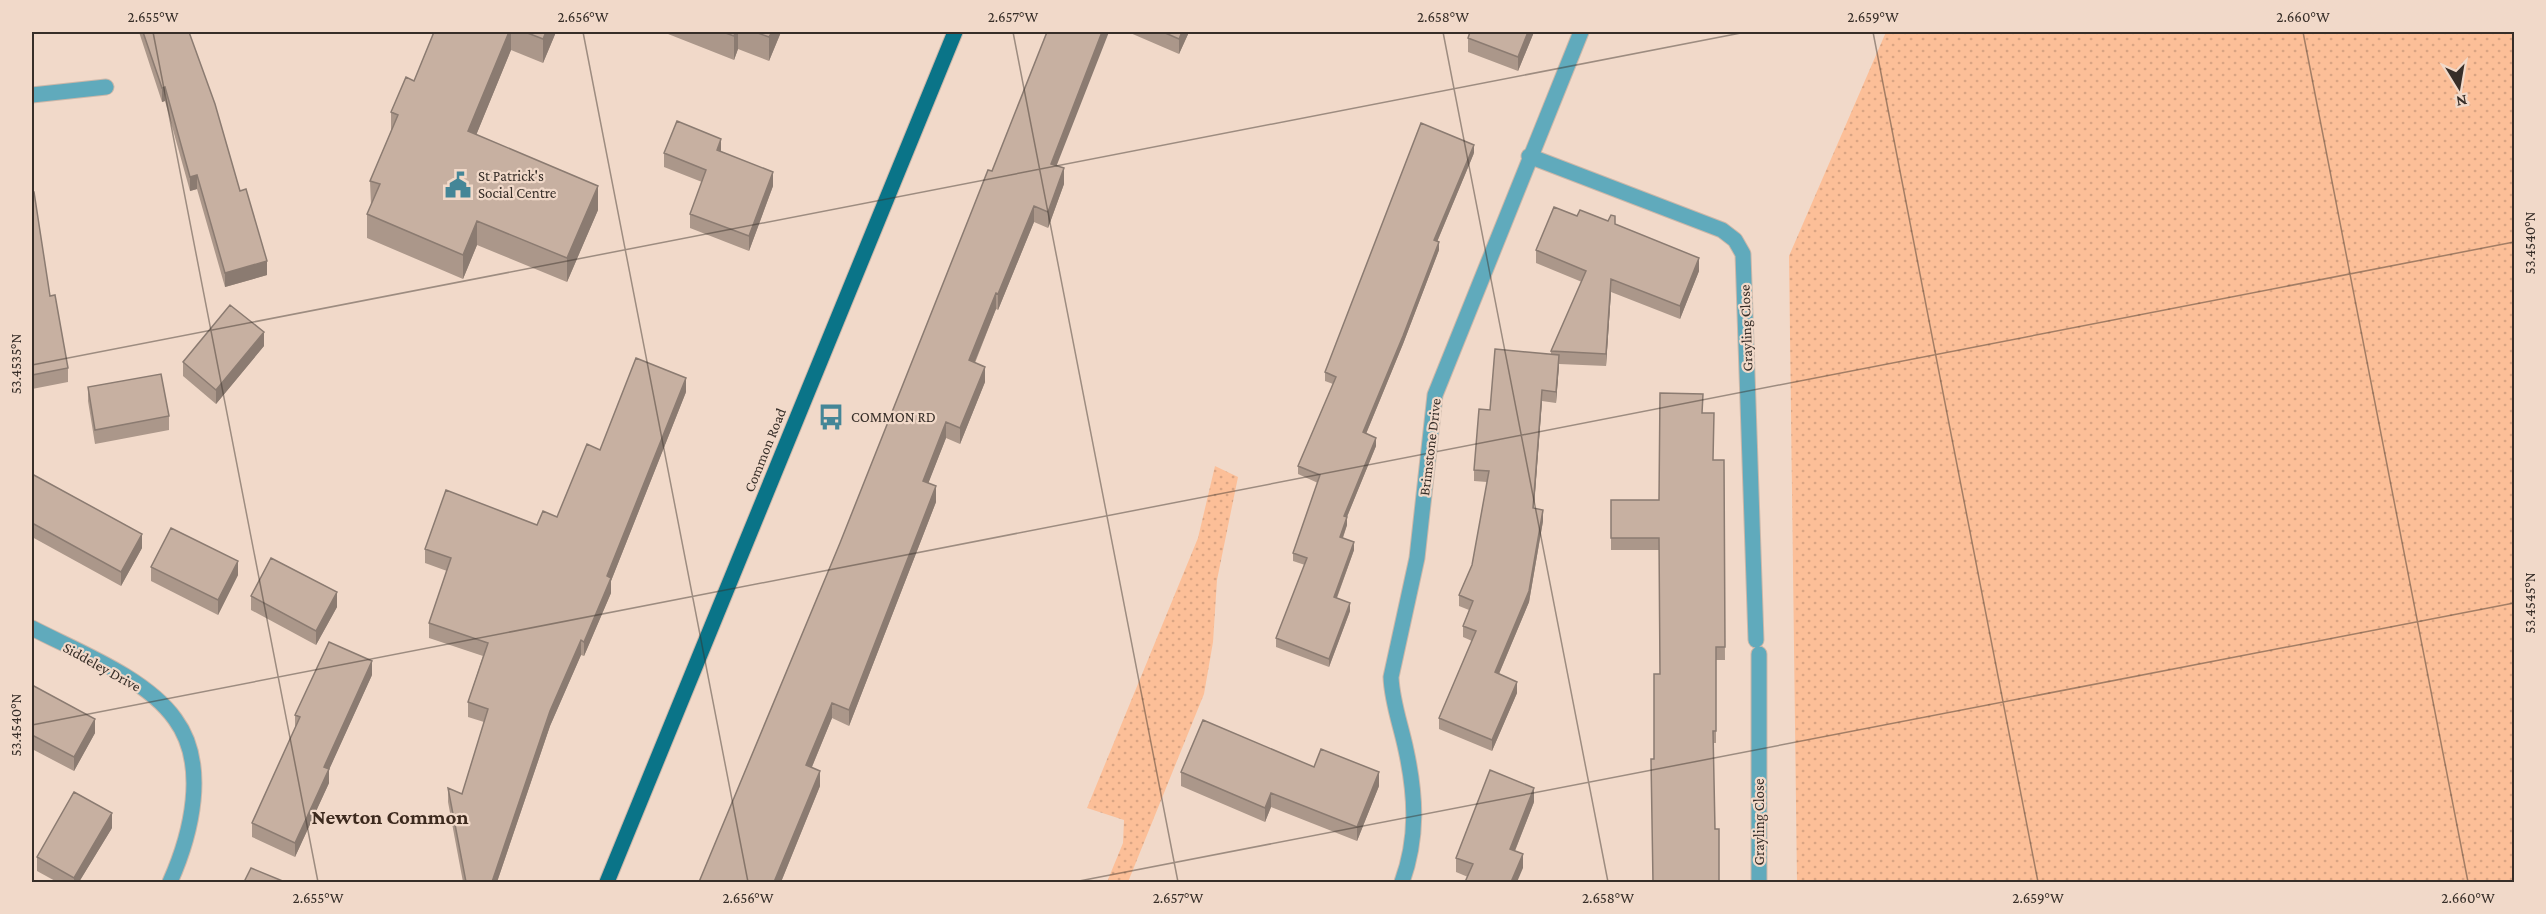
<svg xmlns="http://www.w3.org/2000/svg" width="2546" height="914" viewBox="0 0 2546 914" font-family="'Crimson Pro',serif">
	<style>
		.grass { fill: url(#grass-dots) }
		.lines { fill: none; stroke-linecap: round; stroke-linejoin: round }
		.minor-casing { stroke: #ccb7a9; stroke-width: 17 }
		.major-casing { stroke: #ccb7a9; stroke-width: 17 }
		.minor { stroke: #60aabc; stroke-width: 15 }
		.major { stroke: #0a7488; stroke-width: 15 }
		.wall { fill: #ab978a }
		.shaded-wall { fill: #8b7b71 }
		.building { fill: #c7b0a1; stroke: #8b7b71; stroke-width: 1.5 }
		.ticks { fill: none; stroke: #372e28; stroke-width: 1.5; stroke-opacity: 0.45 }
		.labels { text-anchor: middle; stroke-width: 4.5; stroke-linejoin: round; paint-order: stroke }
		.poi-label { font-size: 15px; fill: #372e28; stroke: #f1d9c9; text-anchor: start }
		.street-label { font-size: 15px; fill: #372e28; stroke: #f1d9c9 }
		.district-label { font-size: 21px; font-weight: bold; fill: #3d2a1e; stroke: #f1d9c9 }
		.neatline { fill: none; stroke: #372e28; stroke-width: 2 }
		.ticks-label { font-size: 15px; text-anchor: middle; fill: #372e28 }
	</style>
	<defs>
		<pattern id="grass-dots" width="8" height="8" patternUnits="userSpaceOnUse" patternTransform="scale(1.5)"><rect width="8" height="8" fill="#fcbf98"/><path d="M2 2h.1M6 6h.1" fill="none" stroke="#d9a483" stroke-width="1.8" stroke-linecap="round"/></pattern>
	</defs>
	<rect width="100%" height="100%" fill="#f1d9c9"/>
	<path class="grass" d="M1886,32h628v850h-717l-8,-626z
		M1215,466l23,11 -21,103 -4,62 -9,52 -76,188h-21l16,-39 1,-23 -37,-12 111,-270z"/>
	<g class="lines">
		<g class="minor-casing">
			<path id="minor" d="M32,95l74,-8
				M1529,156l193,74 13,10 8,14 13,386
				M32,628c44,23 113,49 143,91 34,46 16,116 -5,163
				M1759,654v228
				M1402,882c16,-44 14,-86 4,-132 -5,-25 -14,-47 -15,-73l26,-119 18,-163 146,-363"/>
		</g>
		<g class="major-casing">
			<path id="major" d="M607,882l348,-850"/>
		</g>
		<use href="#minor" class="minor"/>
		<use href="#major" class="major"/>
	</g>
	<path class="wall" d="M139,32h50l78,243 -42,12 -28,-98 -7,2 -25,-90 -3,1z
		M434,32h122l-13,31 -32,-13 -35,85 122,75 -31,72 -90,-37 -14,34 -96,-41v-24l4,-9 -1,-24 21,-50v-19l23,-31z
		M663,32h118l-12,29 -31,-12 -4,11z
		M1128,32h61l-10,22z
		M1470,32h64l-16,39 -50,-19v-14z
		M721,151l52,35 -24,65 -59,-23v-14l12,-32 -38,-15v-14z
		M1474,153l-37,89 2,8 -36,94 -37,90 10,12 -29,71v8l-4,13 11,12 -17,48 13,13 -21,56 -53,-20v-9l29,-73 -12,-4v-8l25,-70 -20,-9v-8l35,-82 -8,-3v-9z
		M1056,166l8,18 -16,44 -14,-6 -36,88 -2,-1 -21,54 10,19 -25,62 -14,-6 -18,45 8,19 -87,224 -17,-8 -20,49 8,19 -39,96h-82l141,-339 152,-372z
		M32,192l18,104 18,72v14l-36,7z
		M1577,216l38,8 84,47 -19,48 -69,-27 -5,74 -47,-2 -3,39 -14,-2 -8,107 9,13 -14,81 -30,72 18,19 -25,58 -53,-22v-11l33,-77 -9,-4v-11l6,-16 -10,-4v-11l13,-30 15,-83 -13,-1v-11l16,-60 61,-56v-3l31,-69 -46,-19v-13z
		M264,346l-48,58 -33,-28v-14z
		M88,387l81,29v14l-74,14 -7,-43z
		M686,392l-75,189v12l-27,63 -3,-1 -31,71 -53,156h-34l-15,-80v-14l14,6 22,-72 -16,-5v-15l15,-46 -54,-18v-15l18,-52 -22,-8v-14l112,-24 20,-8 43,-67z
		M1703,413l10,47h11l1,200h-9v83h-3l2,86 4,53 -65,-123 6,-85 -1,-124h-48v-50h48z
		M32,474l110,74 -21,38 -89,-49z
		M151,567l87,8 -20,40 -67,-34z
		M251,596l86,11 -21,38 -65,-35z
		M372,675l-43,94v14l-34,74 -43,-20v-14l43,-95v-13z
		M32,685l63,48 -21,38 -42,-22z
		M1314,767l65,19 -22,55 -86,-34 -6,15 -84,-36v-14z
		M1534,802l-19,49 8,17 -55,9 -12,-5v-14z
		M112,828l-33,54h-22l-20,-11v-14z"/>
	<path class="shaded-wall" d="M509,32h2v18l-43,105v-24z
		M546,32h10l-13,31v-24z
		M735,32h3v17l-4,11v-24z
		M772,32h9l-12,29v-24z
		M1102,32h7l-58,148v-16z
		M1182,32h7l-10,22v-15z
		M1528,32h6l-16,39v-14z
		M165,87v14l-3,1v-14z
		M721,139v14l-4,-3z
		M1474,145v8l-40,96v-9z
		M1064,168v16l-16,44v-16z
		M773,172v14l-24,65v-15z
		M197,175v14l-7,2v-14z
		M598,186v24l-31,72v-24z
		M1034,206v16l-36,88v-16z
		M477,221v24l-14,34v-24z
		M1439,242v8l-36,94 -40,97v-9z
		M1699,258v13l-19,48v-13z
		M267,261v14l-42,12v-14z
		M1611,279v13l-5,74v-12z
		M996,293v16l-27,67v-16z
		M264,332v14l-48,58v-14z
		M1559,355v11l-3,37v-11z
		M985,367v15l-25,62v-16z
		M686,378v14l-75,189v12l-27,63v-14l23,-66z
		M1542,390v11l-9,118v-11z
		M946,422v16l-23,59v-16z
		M1376,438v8l-32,78v-8z
		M936,486v16l-87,224v-16z
		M1543,510v11l-14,81 -34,81v-11z
		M1347,517v8l-7,20v-8z
		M142,534v14l-21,38v-14z
		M1354,542v8l-20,55v-8z
		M238,561v14l-20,40v-15z
		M337,592v15l-21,38v-14z
		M1350,603v8l-21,56v-8z
		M581,640v15l-31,71 -53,156h-5l58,-171z
		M372,661v14l-48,106v-14z
		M1517,682v11l-25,58v-11z
		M832,703v15l-26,63v-16z
		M95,719v14l-21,38v-14z
		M329,769v14l-34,74v-14z
		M820,771v15l-39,96h-7z
		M1379,772v14l-22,55v-14z
		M1534,788v14l-24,61v-14z
		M1271,793v14l-6,15v-14z
		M112,813v15l-33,54h-5v-4z
		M1523,854v14l-6,14h-6z"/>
	<path class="building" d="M143,32h46l26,72 25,87 6,-2 21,72 -42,12 -28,-98 -7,2 -25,-90 -3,1z
		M434,32h75l-41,99 130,55 -31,72 -90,-37 -14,34 -96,-41 13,-30 -10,-3 28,-66 -7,-3 15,-35 8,4z
		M525,32h21l-3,7z
		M723,32h12l-1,4z
		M755,32h17l-3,5z
		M1047,32h55l-51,132 13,4 -16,44 -14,-6 -36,88 -2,-1 -27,67 16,7 -25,61 -14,-6 -23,59 13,5 -87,224 -17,-7 -26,62 14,6 -46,111h-75l141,-339 133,-335 15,-38 4,1z
		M1163,32h19l-3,7z
		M1470,32h58l-10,25 -50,-19z
		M677,121l44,18 -4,11 56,22 -24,64 -59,-22 16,-44 -42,-17z
		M1421,123l53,22 -40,95 5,2 -36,94 -40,96 13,6 -32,78 3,1 -7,20 14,5 -20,55 16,6 -21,56 -53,-21 31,-80 -14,-5 27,-78 -22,-9 38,-89 -11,-5z
		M32,192h2l16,104 5,-1 13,73 -36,7z
		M1554,207l23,9 3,-6 28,11 3,-6 4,1v8l84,34 -19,48 -69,-27 -5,75 -55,-3 35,-80 -50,-21z
		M230,305l34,27 -48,58 -33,-28z
		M1495,349l64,6 -3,37 -14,-2 -9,118 10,2 -14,81 -34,81 22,10 -25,58 -53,-22 37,-87 -13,-5 10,-25 -14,-6 13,-30 17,-94 -15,-1 5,-61 11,1z
		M636,358l50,20 -79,198 4,2 -27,64 -3,-2 -31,71 -58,171h-26l-18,-94 14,6 26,-85 -20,-7 20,-59 -59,-20 22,-65 -26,-9 21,-59 91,35 6,-14 14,6 30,-73 13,6z
		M161,374l8,42 -74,14 -7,-43z
		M1660,393l43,1 -1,19h12l-1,47h11l1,187h-9v84h-3l2,98h4v53h-66l-2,-123h3v-85h6l-1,-136h-48v-38h48z
		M32,474l110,60 -21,38 -89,-49z
		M171,528l67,33 -20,39 -67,-33z
		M271,558l66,34 -21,39 -65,-35z
		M329,642l43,19 -48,106 5,2 -34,74 -43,-20 48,-106 -5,-2z
		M32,685l63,34 -21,38 -42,-22z
		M1203,720l111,47 7,-18 58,23 -22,55 -86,-34 -6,15 -84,-36z
		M1490,770l44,18 -24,61 13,5 -12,28h-46l8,-18 -17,-6z
		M74,792l38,21 -38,65 -37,-21z
		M251,868l34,14h-41z"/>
	<path class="ticks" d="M153,32l165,850M583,32l165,850M1013,32l165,850M1443,32l165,850M1873,32l165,850M2303,32l165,850M32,365l1714,-333M32,725l2482,-483M1074,882l1440,-279"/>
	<defs>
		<g id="civic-bare" transform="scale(2.07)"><path d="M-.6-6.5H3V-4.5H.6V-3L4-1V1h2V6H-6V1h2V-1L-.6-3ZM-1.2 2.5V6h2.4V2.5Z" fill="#448697" stroke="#f1d9c9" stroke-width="2.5" paint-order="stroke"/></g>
		<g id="bus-bare" transform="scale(2.07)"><path d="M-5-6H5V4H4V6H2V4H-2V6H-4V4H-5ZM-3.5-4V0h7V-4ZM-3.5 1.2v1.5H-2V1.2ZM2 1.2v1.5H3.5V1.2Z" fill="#448697" stroke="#f1d9c9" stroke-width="2.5" paint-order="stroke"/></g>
	</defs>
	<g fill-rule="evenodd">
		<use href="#civic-bare" x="458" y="185"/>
		<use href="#bus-bare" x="831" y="417"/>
	</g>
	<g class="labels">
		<g class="poi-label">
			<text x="478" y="181">St Patrick's<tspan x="478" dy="17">Social Centre</tspan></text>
			<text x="851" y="422">COMMON RD</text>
		</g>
		<g class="street-label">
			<text transform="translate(1746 328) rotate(-92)" y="5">Grayling Close</text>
			<text transform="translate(1430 447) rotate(-83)" y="5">Brimstone Drive</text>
			<text transform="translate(765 450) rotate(-68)" y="5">Common Road</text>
			<text transform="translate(102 667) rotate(29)" y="5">Siddeley Drive</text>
			<text transform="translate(1759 822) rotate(-90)" y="5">Grayling Close</text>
		</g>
		<g class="district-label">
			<text x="390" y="824">Newton Common</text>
		</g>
	</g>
	<rect width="2546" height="914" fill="none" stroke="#f1d9c9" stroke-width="66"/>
	<g transform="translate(2459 87) rotate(169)" stroke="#f1d9c9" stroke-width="4.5" paint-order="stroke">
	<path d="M0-4.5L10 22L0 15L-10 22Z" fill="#372e28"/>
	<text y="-9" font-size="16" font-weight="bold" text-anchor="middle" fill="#372e28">N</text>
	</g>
	<rect x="33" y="33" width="2480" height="848" class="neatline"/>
	<g class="ticks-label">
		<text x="153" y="22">2.655°W</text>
		<text x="583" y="22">2.656°W</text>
		<text x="1013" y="22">2.657°W</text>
		<text x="1443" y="22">2.658°W</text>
		<text x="1873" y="22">2.659°W</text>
		<text x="2303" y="22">2.660°W</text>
		<text transform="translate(2530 243) rotate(-90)" y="5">53.4540°N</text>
		<text transform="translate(16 364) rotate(-90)" y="5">53.4535°N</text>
		<text transform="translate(2530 603) rotate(-90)" y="5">53.4545°N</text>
		<text transform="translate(16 725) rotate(-90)" y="5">53.4540°N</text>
		<text x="318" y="903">2.655°W</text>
		<text x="748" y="903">2.656°W</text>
		<text x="1178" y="903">2.657°W</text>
		<text x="1608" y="903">2.658°W</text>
		<text x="2038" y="903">2.659°W</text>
		<text x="2468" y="903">2.660°W</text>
	</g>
</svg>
